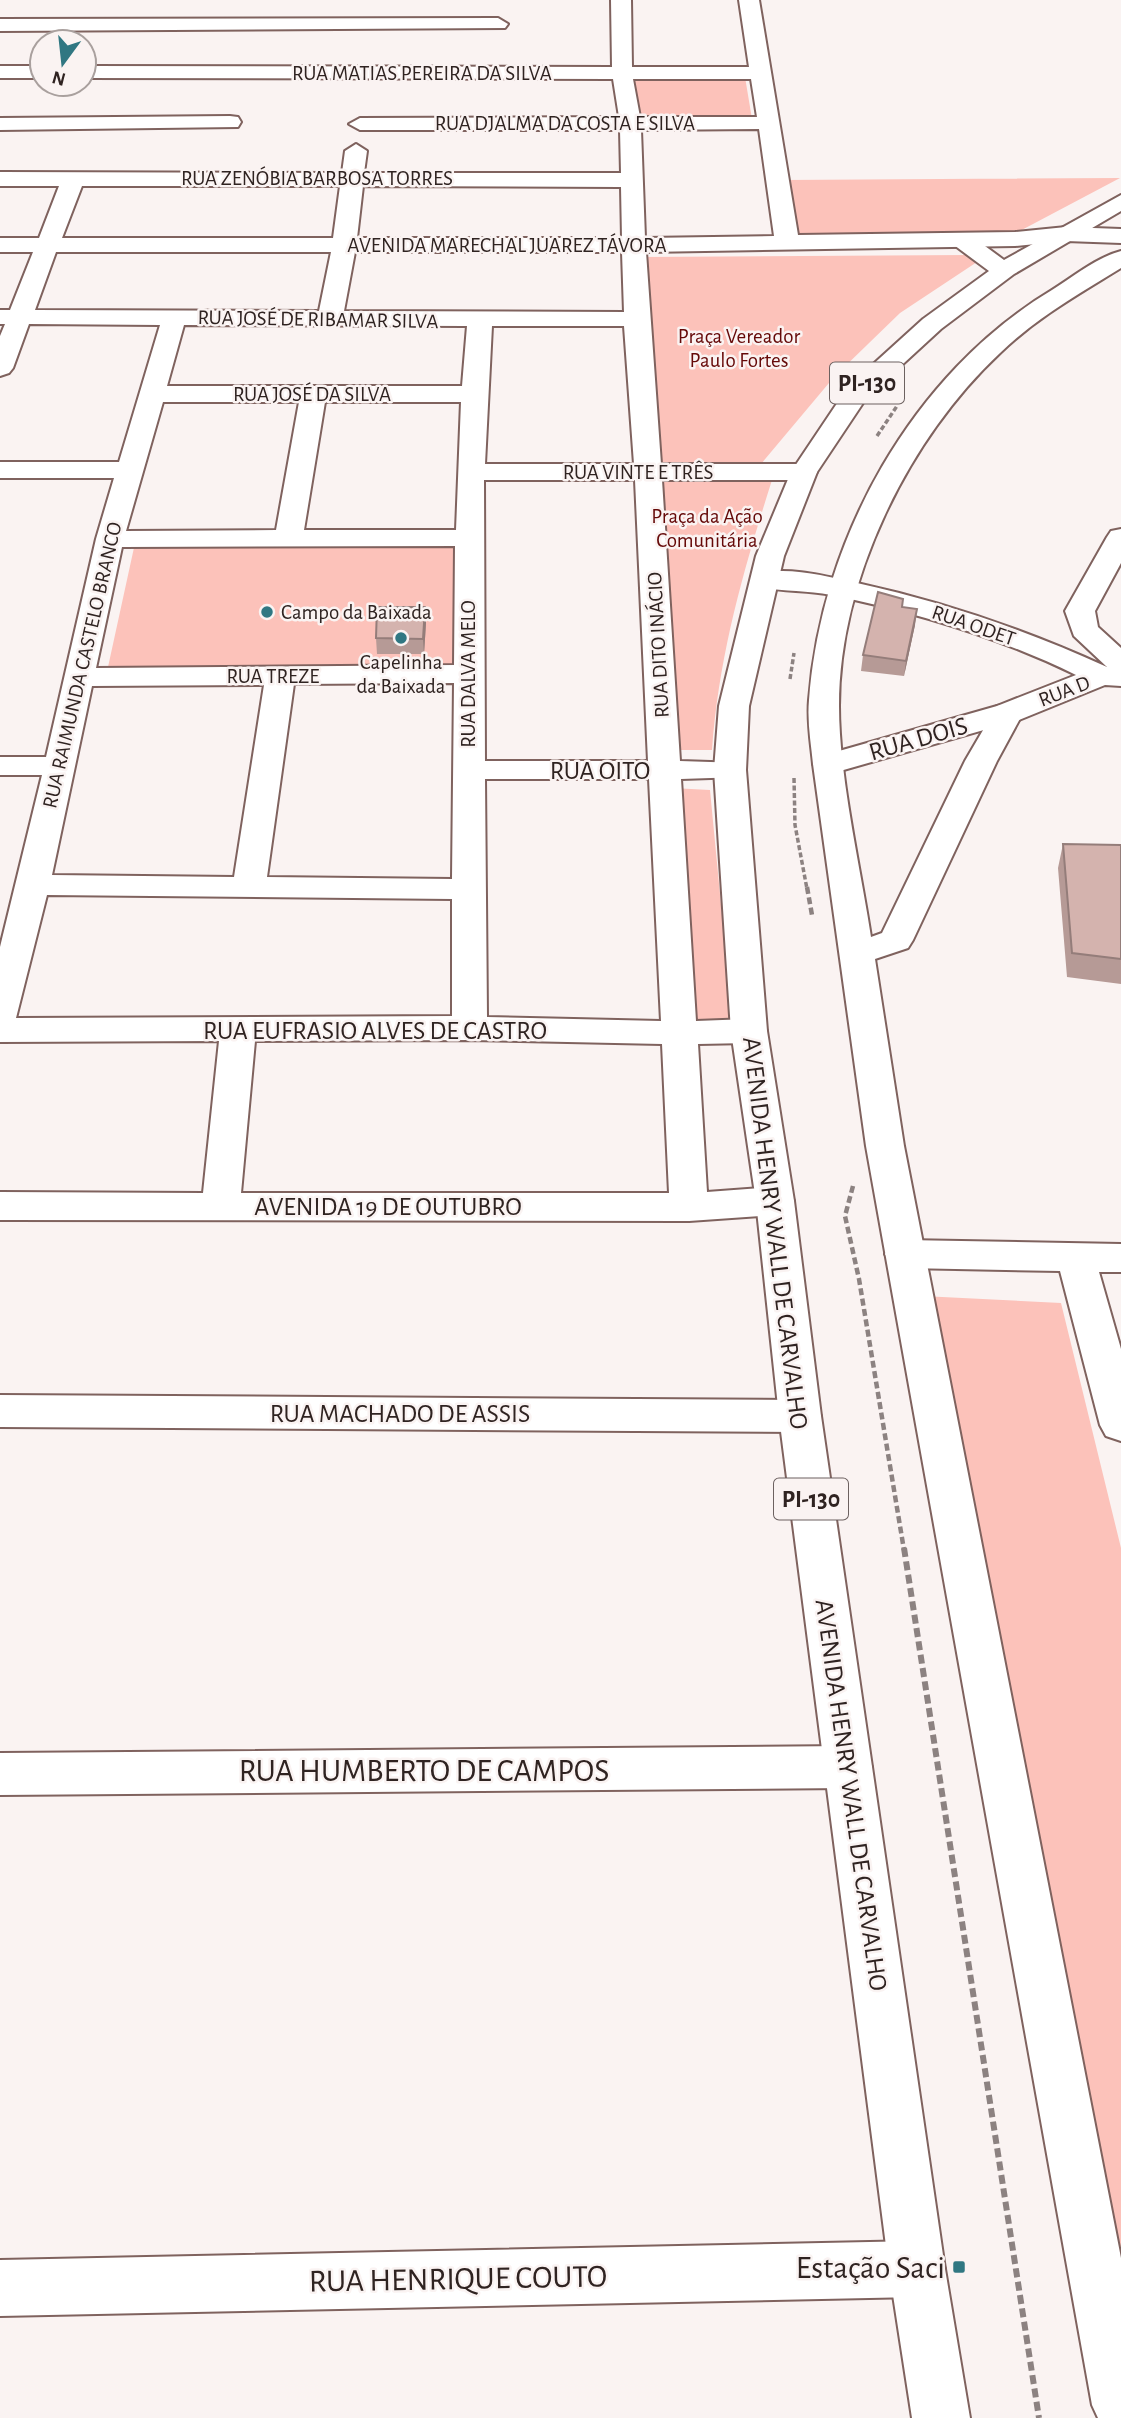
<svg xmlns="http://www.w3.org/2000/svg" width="1121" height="2418" viewBox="0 0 1121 2418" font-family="'Alegreya Sans',sans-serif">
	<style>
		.green { fill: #fcc2ba }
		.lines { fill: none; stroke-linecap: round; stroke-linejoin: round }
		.minor-casing { stroke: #7f625e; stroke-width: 4 }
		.major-casing { stroke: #7f625e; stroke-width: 4 }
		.path-far2 { stroke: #8c8281; stroke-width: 3.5; stroke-dasharray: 5 2.5; stroke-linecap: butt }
		.path-far1 { stroke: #8c8281; stroke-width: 4.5; stroke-dasharray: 7 3.5; stroke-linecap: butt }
		.path { stroke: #8c8281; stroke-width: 6; stroke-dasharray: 9 4.5; stroke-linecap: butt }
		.minor { fill: #fff; fill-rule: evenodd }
		.major { fill: #fff; fill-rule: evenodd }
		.wall { fill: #b69a96 }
		.shaded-wall { fill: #947d7a }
		.building { fill: #d4b3ae; stroke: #947d7a; stroke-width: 2 }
		.poi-dot { fill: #307782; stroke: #faf3f2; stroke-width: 2.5 }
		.labels { text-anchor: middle; stroke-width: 5; stroke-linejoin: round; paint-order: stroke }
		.far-street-label { font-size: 21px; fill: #2f2321; stroke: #faf3f2 }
		.far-park-label { font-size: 21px; fill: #650908; stroke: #faf3f2 }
		.far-poi-label { font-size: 21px; fill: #2f2321; stroke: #faf3f2; text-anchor: start }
		.shield { fill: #faf3f2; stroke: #6c6160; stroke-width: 2 }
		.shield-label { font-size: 24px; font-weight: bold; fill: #2f2321 }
		.street-label { font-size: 26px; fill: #2f2321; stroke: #faf3f2 }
		.near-street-label { font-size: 32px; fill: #2f2321; stroke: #faf3f2 }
		.near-poi-label { font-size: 32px; fill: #2f2321; stroke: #faf3f2; text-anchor: end }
	</style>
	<rect width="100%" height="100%" fill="#faf3f2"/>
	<path class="green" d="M745,77l7,42h-115l-6,-40z
		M1120,178l-106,56 -223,1 -7,-55z
		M966,255l11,7 -77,51 -66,64 -73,87h-105l-14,-207z
		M655,480h117c-29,92 -53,174 -60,270h-36z
		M459,542l-5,124 -346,1 27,-124z
		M672,788l38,2 22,229 -48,1z
		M922,1296l139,7 60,245v702z"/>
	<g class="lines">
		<g class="minor-casing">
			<path id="minor" d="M611,0h20l1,67h117l-10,-67h20l39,235 217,-3 51,-5 55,2v14l-55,-2 -51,5 -369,6 15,212h143l9,2 4,6 -4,6 -9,2h-142l18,281 61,2 5,7 -5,7 -60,2 15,242 53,-2 13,4 5,8 -5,8 -13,4 -51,1 9,148 68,-5 14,4 5,10 -5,10 -14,4 -86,6 -689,-1v-28l203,1 16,-152 -219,1v-95l42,-172h-42v-18h46l50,-218 18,-61h-114v-16h119l41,-137 -131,-1 -16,44 -4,5 -9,3v-40l5,-12h-5v-14h10l23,-58h-33v-14h39l20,-52h-59v-14l342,1 3,-22 11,-7 11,7 -3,22h257l-1,-43h-260l-11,-6 11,-6 259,-1 -6,-38 -529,-1v-12l528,1zM633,79h118l6,38h-117zM759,129l15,107 -129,2 -4,-108zM82,186h258l-7,52h-271zM363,186l258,1 1,51h-265zM56,252h275l-12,59 -284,-1zM355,252h267l2,60 -280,-1zM184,325l283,1 -5,60h-295zM492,326h132l10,138h-149zM163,402h136l-23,128 -150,1zM325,402h136l-5,128h-152zM484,480h151l13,281h-163zM455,546l-1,119 -358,3 26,-121zM454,683l-2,196 -185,-2 27,-193zM264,685l-30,192 -182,-2 40,-189zM485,779h164l12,242 -174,-4zM47,895l405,4v117l-436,2zM470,1040l192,4 7,149h-428l14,-152z
				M498,18l10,6 -3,4 -505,3v-12z
				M0,66h42v12h-42z
				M230,116l8,1 3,5 -3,5 -238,3v-12z
				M1121,529v34l-26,48 3,16 23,21v38l-16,-1 -86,35 -179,51 -11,2 -11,-2 -5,-7 5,-7 179,-51 79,-31c-78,-38 -161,-63 -245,-80 -25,-5 -51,-3 -75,-9l-4,-6 4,-6c33,-8 69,2 101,9 87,19 169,47 250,84l-33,-31 -9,-25 42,-74 4,-6z
				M905,1240l216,4v28h-22l22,77v92l-15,-5 -6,-11 -40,-154 -155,-3 -14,-4 -6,-10 6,-10z
				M0,1395l800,5 15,5 6,11 -6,11 -15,5 -800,-5z
				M848,1746l17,6 7,15 -7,15 -17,6 -848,7v-42z
				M917,2241l20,8 8,20 -8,20 -20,8 -917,19v-56z"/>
		</g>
		<g class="major-casing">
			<path id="major" d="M1121,195v16l-107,63 -73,55 -74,68 -50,75 -33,84 -35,150 -3,64 21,261 27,170 27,215 124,853 25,149h-58l-23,-149 -110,-853 -23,-215 -25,-170 -17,-261 5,-64 37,-150 35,-84 57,-85 75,-68 66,-48 -35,-26 -4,-5 4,-5h16l34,25z
				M1121,251v17c-42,26 -85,50 -121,85 -91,85 -161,226 -161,353 0,71 21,159 32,231l11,-4 83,-172 28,-48 4,-7 11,-2 11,2 4,7 -26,48 -84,179 -5,8 -33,11 29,187 217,1112v160h-23l-6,-13 -226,-1259 -53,-382c-2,-21 -6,-42 -4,-64 12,-161 103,-326 243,-410 21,-13 45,-33 69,-39z"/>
		</g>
		<path class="path-far2" d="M877,436l20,-30
			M790,679l4,-26
			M794,778l1,47 12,64"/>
		<path class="path-far1" d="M807,887l5,28
			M853,1186l-8,30 14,63 45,271"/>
		<path class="path" d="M904,1548l135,870"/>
		<use href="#minor" class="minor"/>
		<use href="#major" class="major"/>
	</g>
	<path class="wall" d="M425,607l1,16 -2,31h-47l-1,-16z
		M902,607l13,18 -11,51 -43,-5 2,-16z
		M1063,844l58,1v139l-54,-7 -9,-109z"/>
	<path class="shaded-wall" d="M425,607l1,16 -2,31 -1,-15z
		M917,609l-2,16 -11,51 2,-15z"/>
	<path class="building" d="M878,592l25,7 -1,8 15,2 -11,52 -43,-6z
		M377,607h48l-2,32 -47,-1z
		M1063,844l58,1v114l-49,-6z"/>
	<g class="poi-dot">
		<circle cx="267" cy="612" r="7"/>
		<circle cx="401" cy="638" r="7"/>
		<rect x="952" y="2260" width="14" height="14" rx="3.5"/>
	</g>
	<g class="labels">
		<g class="far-street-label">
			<text x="422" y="80">RUA MATIAS PEREIRA DA SILVA</text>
			<text x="565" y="130">RUA DJALMA DA COSTA E SILVA</text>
			<text x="317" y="185">RUA ZENÓBIA BARBOSA TORRES</text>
			<text x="507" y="252">AVENIDA MARECHAL JUAREZ TÁVORA</text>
			<text transform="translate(318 319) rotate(1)" y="7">RUA JOSÉ DE RIBAMAR SILVA</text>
			<text x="312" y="401">RUA JOSÉ DA SILVA</text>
			<text x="638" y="479">RUA VINTE E TRÊS</text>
			<text transform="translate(974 625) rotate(19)" y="7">RUA ODET</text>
			<text transform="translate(658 645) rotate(-93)" y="7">RUA DITO INÁCIO</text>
			<text transform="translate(82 665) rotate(-77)" y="7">RUA RAIMUNDA CASTELO BRANCO</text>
			<text transform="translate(468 674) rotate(-90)" y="7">RUA DALVA MELO</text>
			<text x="273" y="683">RUA TREZE</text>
			<text transform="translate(1064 691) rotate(-21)" y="7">RUA D</text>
		</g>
		<g class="far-park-label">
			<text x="739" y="343">Praça Vereador<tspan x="739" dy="24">Paulo Fortes</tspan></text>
			<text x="707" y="523">Praça da Ação<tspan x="707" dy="24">Comunitária</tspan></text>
		</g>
		<g class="far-poi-label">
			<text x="281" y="619">Campo da Baixada</text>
			<text x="401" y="669" text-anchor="middle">Capelinha<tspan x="401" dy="24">da Baixada</tspan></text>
		</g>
		<g class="shield">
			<rect x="830" y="362.5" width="74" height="41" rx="5"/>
			<rect x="774" y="1478.5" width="74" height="41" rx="5"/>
		</g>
		<g class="shield-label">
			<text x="867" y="391">PI-130</text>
			<text x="811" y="1507">PI-130</text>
		</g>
		<g class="street-label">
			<text transform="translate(918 738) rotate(-16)" y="9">RUA DOIS</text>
			<text x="600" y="779">RUA OITO</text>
			<text x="375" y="1039">RUA EUFRASIO ALVES DE CASTRO</text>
			<text x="388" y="1215">AVENIDA 19 DE OUTUBRO</text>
			<text transform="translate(776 1233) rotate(83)" y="9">AVENIDA HENRY WALL DE CARVALHO</text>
			<text x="400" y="1422">RUA MACHADO DE ASSIS</text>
			<text transform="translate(852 1795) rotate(82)" y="9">AVENIDA HENRY WALL DE CARVALHO</text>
		</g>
		<g class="near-street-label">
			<text x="424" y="1781">RUA HUMBERTO DE CAMPOS</text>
			<text transform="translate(458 2278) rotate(-1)" y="11">RUA HENRIQUE COUTO</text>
		</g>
		<g class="near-poi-label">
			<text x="945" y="2278">Estação Saci</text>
		</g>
	</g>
	<g transform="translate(63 63) rotate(195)"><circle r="33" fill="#faf3f2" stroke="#a9a09e" stroke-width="2"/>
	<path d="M0-5L12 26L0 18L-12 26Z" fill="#307782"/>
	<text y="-10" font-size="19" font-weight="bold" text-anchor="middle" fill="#2f2321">N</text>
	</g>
</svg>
